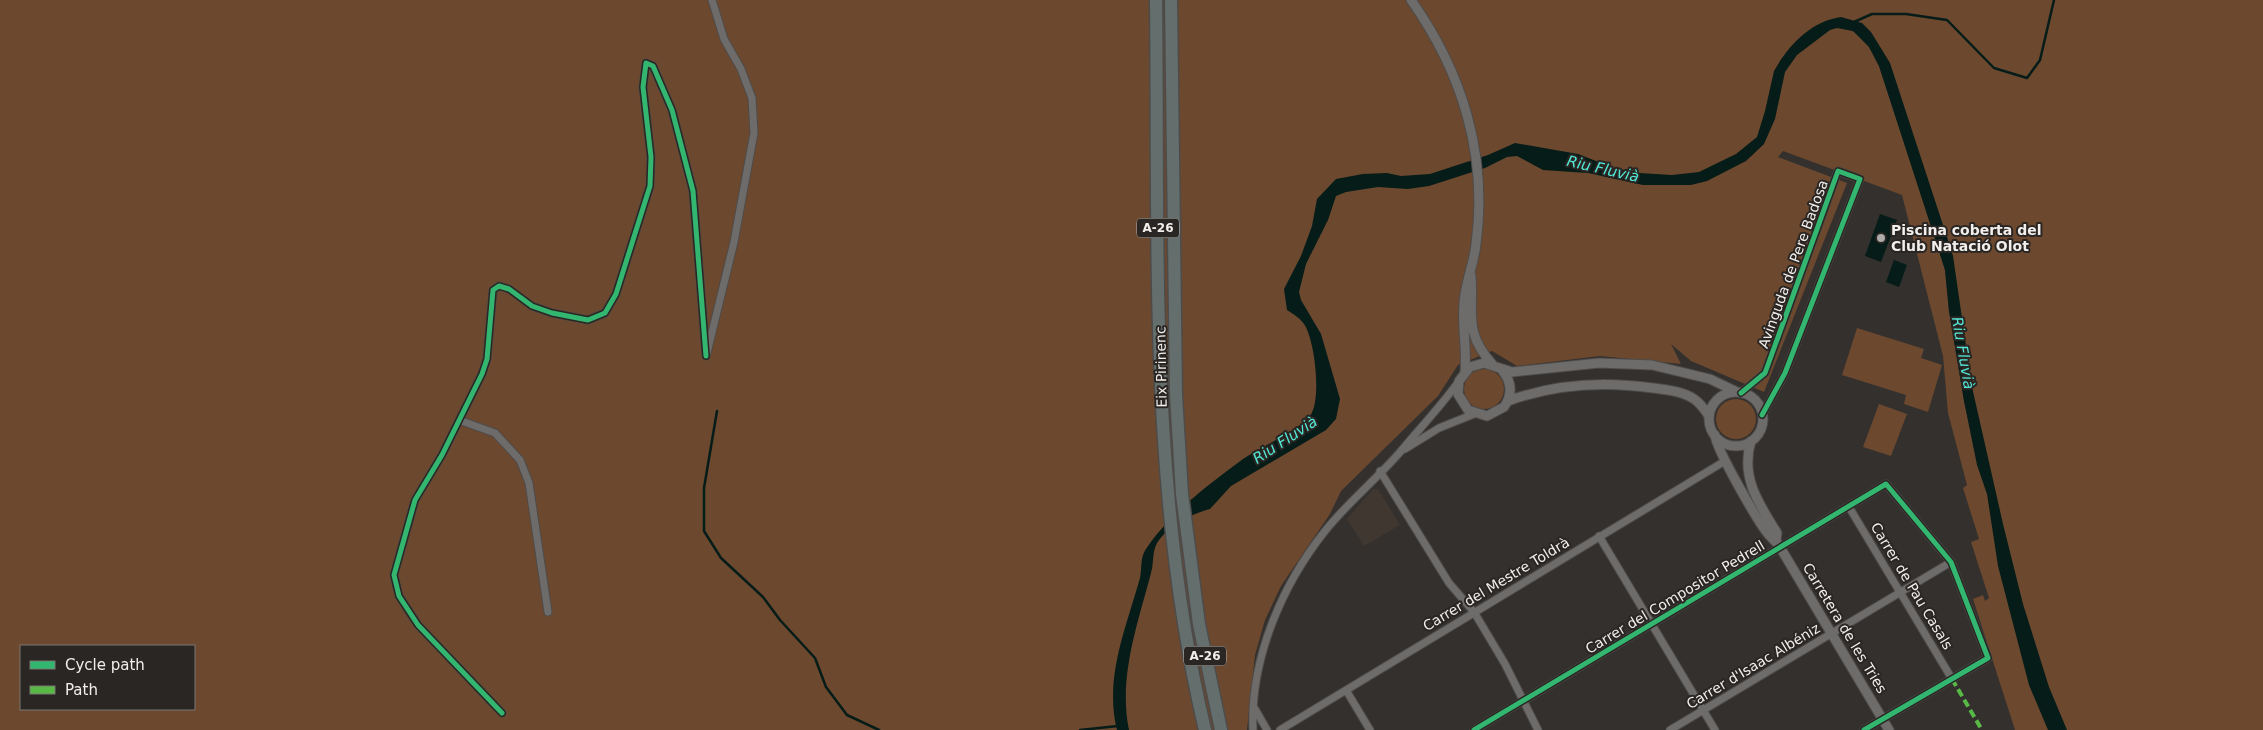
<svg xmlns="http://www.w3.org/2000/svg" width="2263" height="730" viewBox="0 0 2263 730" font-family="'DejaVu Sans',sans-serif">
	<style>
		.built { fill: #413731 }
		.green { fill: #6c482e; fill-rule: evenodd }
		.water { fill: #051c18 }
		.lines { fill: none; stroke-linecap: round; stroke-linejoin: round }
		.stream { stroke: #051c18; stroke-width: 2.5 }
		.minor-casing { stroke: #4e4c4a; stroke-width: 9 }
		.tertiary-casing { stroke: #4e4c4a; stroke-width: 11 }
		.motorway-casing { stroke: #4e4c4a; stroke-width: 15 }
		.minor { stroke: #6e6c6b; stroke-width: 7 }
		.tertiary { stroke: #6e6c6b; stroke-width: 9 }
		.motorway { stroke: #646e6c; stroke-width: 12 }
		.quiet { stroke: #58b947; stroke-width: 4; stroke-dasharray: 8 4; stroke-linecap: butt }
		.cycleway-casing { stroke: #2a2623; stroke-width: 8 }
		.cycleway { stroke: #33b770; stroke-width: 5 }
		.poi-dot { fill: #aeacaa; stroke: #2a2623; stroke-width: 2 }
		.labels { text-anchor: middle; stroke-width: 4; stroke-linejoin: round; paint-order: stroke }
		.shield { fill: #2a2623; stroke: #b5b2b0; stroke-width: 1 }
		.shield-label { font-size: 12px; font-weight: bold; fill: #f1eeec }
		.poi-label { font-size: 14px; font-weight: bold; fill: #f1eeec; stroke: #2a2623; text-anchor: start }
		.street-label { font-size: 14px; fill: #f1eeec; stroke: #2a2623 }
		.water-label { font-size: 15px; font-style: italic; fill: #53e7d6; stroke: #2a2623 }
	</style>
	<rect width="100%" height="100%" fill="#33302e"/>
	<path class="built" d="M1373,489h5l22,36 -36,21 -17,-27z"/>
	<path class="green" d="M0,0h2263v730h-248l-42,-131 10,-4 2,6 4,-3 -18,-56 8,-3 -16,-51 4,-3 -19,-72 -5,-57 -41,-161 -119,-44 -5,6 69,26 -83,209 -73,-31 -20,-17 10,20 -81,-8 -83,10 -25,-15 -34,14 -20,31 -97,95 -11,23 -49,72 -16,34 -10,35 -8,75h-1247zM1862,23l45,94 43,129 31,230 -17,-75 -15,-90 -4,-41 -8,-27 -58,-177c-8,-16 -16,-35 -36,-38zM21,646h173v63h-173z
		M1857,328l67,21 -3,9 21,7 -14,47 -24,-8 2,-9 -64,-20z
		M1464 389a20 20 0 1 1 40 0a20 20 0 1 1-40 0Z
		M1716 419a20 20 0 1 1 40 0a20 20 0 1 1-40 0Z
		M1879,404l28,10 -16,42 -28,-9z"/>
	<path class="water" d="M1841,17l21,6 9,9 19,31 63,193 19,131 31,137 20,80 26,83 18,43h-19l-19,-45 -31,-119 -11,-72 -10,-29 -13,-64 -15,-90 -4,-41 -66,-204 -10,-19 -16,-16 -16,-3 -7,2 -33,25 -12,17 -10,47 -11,25 -18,17 -39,20 -16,4h-48l-55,-12 -45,-3 -26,-14 -10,1 -22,11 -56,18 -21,3 -30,-2 -32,5 -10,4 -8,24 -22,44 -7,28 2,8 20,34 19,65 -4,20 -10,11 -95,56 -21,23c-19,5 -41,16 -53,34 -5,9 -3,20 -6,30 -13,50 -33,104 -22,157h-12c-13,-52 9,-102 23,-152 2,-9 0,-21 6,-29 24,-36 62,-64 97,-90 17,-12 55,-28 67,-43 12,-16 5,-76 -6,-92 -4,-6 -11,-10 -17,-14l-3,-21 17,-33 11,-30 5,-27 19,-20 27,-5 24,-1 14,3 29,-2 58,-19 27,-12 63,11 36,14 25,5 33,2 27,-3 37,-18 21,-17 8,-26 9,-40c14,-25 37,-50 67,-54z
		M1880,214l17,6 -16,42 -16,-6z
		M1894,260l13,5 -8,22 -13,-5z"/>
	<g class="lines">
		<path class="stream" d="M1854,22l18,-8h34l41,6 47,48 33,10 13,-18 14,-60
			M717,411l-13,77v43l17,27 42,39 17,23 35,38 11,29 21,28 32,15
			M1080,730l38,-4"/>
		<g class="minor-casing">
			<path id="minor" d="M707,353l27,-111 20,-109 -2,-35 -11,-29 -17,-30 -12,-39
				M1741,393l24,-20 73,-202 22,8 -75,194 -23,42
				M459,420l36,13 25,27 9,23 19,129
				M1405,449l34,-21 35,-14
				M1380,471l69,112 25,29 31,52 33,66
				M1849,507l103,172
				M1599,536l116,194
				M1346,690l24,40
				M1255,709l12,21
				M502,713l-84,-88 -19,-29 -5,-21 21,-75 27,-45 40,-81 5,-15 6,-69 6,-4 10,3 23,17 20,7 36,7 17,-7 11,-19 34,-108 1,-29 -8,-70 3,-24 7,3 19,44 21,81 13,165
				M1253,730c-3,-71 29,-145 72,-199 23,-29 53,-53 76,-80 19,-23 41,-46 58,-70
				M1280,730l445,-269
				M1474,730l412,-246 65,78 37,96 -124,72
				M1670,730l281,-168"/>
		</g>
		<g class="tertiary-casing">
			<path id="tertiary" d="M1411,0c51,72 77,155 65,244 -2,20 -11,39 -12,59 -2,23 3,46 1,69
				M1471,275c3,39 -8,56 21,89
				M1502,370c10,12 11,24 2,37l-17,9 -19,-6 -10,-16 1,-13 11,-14 14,-4 28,9 87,-9 53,2 58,14 27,13
				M1709 419a27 27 0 1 1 54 0a27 27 0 1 1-54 0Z
				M1508,401c46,-17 96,-20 145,-13 14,2 29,3 41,11 6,4 11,11 15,17
				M1715,435c1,14 45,91 55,101 4,5 7,6 10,11l109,183
				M1751,441c-11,36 8,63 26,92l-1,7"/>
		</g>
		<g class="motorway-casing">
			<path id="motorway" d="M1156,0c3,244 -8,491 49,730
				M1171,0l5,395 6,99 17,130 22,106"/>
		</g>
		<use href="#minor" class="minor"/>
		<use href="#tertiary" class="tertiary"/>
		<use href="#motorway" class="motorway"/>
		<path class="quiet" d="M1952,679l30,51"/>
		<g class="cycleway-casing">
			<path id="cycleway" d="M1741,393l24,-20 73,-202 22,8 -75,194 -23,42
				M502,713l-84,-88 -19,-29 -5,-21 21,-75 27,-45 40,-81 5,-15 6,-69 6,-4 10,3 23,17 20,7 36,7 17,-7 11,-19 34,-108 1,-29 -8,-70 3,-24 7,3 19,44 21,81 13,165
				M1474,730l412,-246 65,78 37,96 -124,72"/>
		</g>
		<use href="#cycleway" class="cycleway"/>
	</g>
	<circle class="poi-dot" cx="1881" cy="238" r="5"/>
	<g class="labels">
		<g class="shield">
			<rect x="1137" y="218.5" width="42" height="19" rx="4"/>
			<rect x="1184" y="646.5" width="42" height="19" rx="4"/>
		</g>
		<g class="shield-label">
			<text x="1158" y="232">A-26</text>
			<text x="1205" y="660">A-26</text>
		</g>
		<g class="poi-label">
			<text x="1891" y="235">Piscina coberta del<tspan x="1891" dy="16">Club Natació Olot</tspan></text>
		</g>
		<g class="street-label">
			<text transform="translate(1793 264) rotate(-70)" y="5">Avinguda de Pere Badosa</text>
			<text transform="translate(1161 367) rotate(-91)" y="5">Eix Pirinenc</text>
			<text transform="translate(1496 584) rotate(-31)" y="5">Carrer del Mestre Toldrà</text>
			<text transform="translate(1912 586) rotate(59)" y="5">Carrer de Pau Casals</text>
			<text transform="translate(1675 597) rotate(-31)" y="5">Carrer del Compositor Pedrell</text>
			<text transform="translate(1845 628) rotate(59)" y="5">Carretera de les Tries</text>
			<text transform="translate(1753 666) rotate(-31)" y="5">Carrer d'Isaac Albéniz</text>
		</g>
		<g class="water-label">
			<text transform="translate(1603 169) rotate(13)" y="5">Riu Fluvià</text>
			<text transform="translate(1963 353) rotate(80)" y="5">Riu Fluvià</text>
			<text transform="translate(1285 440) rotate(-33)" y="5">Riu Fluvià</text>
		</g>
	</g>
	<rect x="20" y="645" width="175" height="65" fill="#2a2623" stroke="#7a7673"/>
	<rect x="30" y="661" width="25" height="8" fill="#33b770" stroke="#7a7673"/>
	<text x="65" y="670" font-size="15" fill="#f1eeec">Cycle path</text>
	<rect x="30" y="686" width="25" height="8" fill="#58b947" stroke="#7a7673"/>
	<text x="65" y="695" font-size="15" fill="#f1eeec">Path</text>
</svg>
